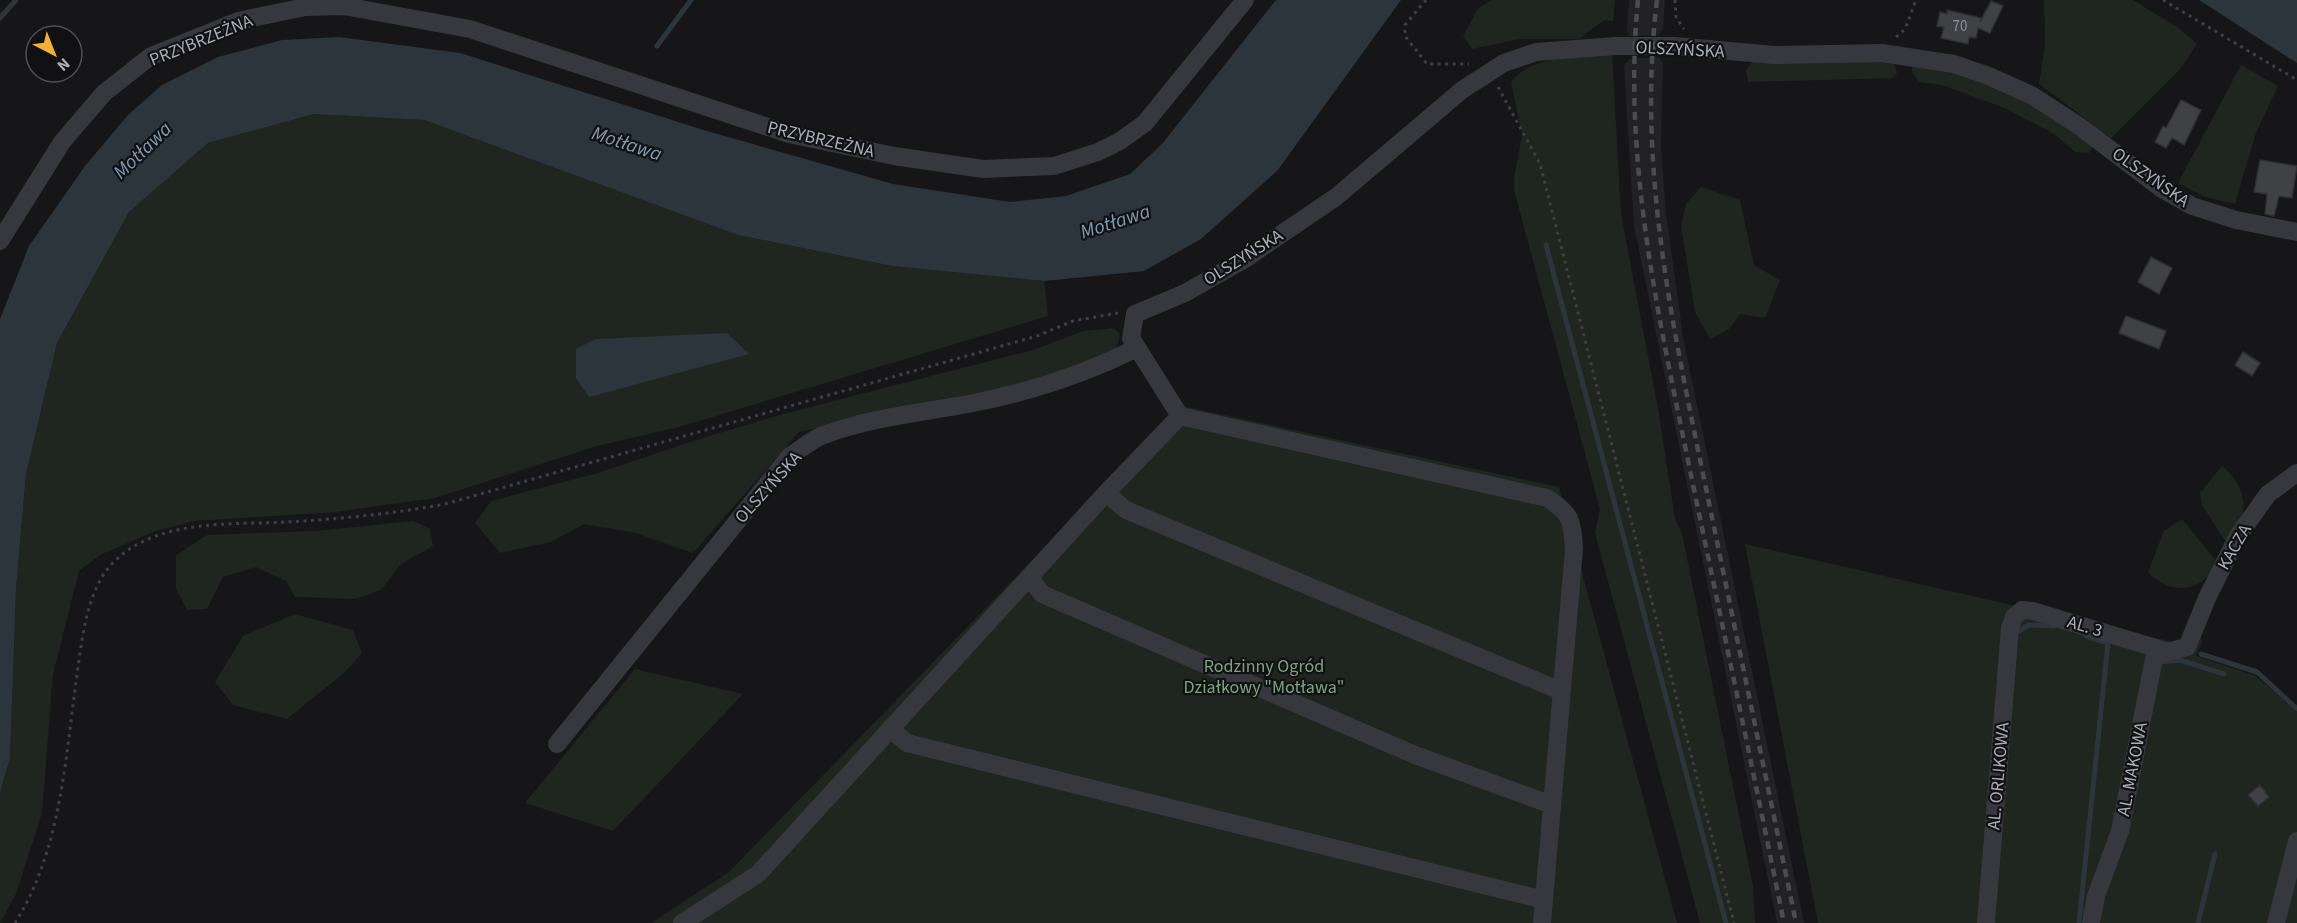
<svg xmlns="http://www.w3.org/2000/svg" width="2297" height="923" viewBox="0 0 2297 923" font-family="'Source Sans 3',sans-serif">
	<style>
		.built { fill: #222225 }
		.green { fill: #1e261f }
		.water { fill: #2c353c }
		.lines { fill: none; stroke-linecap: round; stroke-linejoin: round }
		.stream { stroke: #2c353c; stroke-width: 5 }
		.building { fill: #404145; stroke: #303034; stroke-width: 1.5 }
		.path { stroke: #3d3f44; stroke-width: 3; stroke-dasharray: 3 4.5; stroke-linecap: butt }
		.minor { stroke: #37383d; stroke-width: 18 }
		.rail { stroke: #4a4c52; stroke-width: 4.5; stroke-dasharray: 8 6; stroke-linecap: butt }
		.labels { text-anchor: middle; stroke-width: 4.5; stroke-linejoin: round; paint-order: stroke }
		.number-label { font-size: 15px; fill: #8e929b }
		.street-label { font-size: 18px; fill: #a8adb8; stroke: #111113 }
		.park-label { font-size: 18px; fill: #7fa381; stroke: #111113 }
		.water-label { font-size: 20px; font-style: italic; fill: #7f9bb3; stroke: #111113 }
	</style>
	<rect width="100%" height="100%" fill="#161618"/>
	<path class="built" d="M1629,0h36l-2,30 -5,5 -28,1 -3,-5z
		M1658,57l5,6 -2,83 5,67 17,124 121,586h-27l-143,-697 -10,-160 5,-7z"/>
	<path class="green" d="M1492,0h123l-2,21 -9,-1 -25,19h-60l-47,10 -9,-13 15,-28z
		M2044,0h89l44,27 20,17 -16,24 -70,70 -72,-54 6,-39z
		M1612,54l9,160 38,200 16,105 7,14 71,353 2,37h-55l-105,-390 5,-24 -86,-319v-12l8,-43 -11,-53c21,-28 69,-24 101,-28z
		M1893,60l4,13 -5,5 -144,4 -2,-12 6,-8z
		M1912,63c68,10 127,42 182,82l-5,8 -14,-1 -21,-18 -49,-26 -63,-23 -23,-3 -7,-10z
		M2241,65l37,21 -22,47 -21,71 -30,-7 -27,-14z
		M314,114l110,6 314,115 154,31 152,15 4,35 -369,111 -82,19 -162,52 -100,14 -141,9 -41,11 -53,23 -21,16 -26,103 -11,139 -26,81 -16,29v-129l10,-36 6,-168 10,-116 31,-131 72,-131 79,-69z
		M1701,187l39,13 14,65 26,15 -15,38 -25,-4 -11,15 -19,10 -15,-27 -14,-86 5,-22z
		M1114,328l6,6 -4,18 -80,28 -237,52 -106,121 -57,-20 -52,-9 -33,18 -51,11 -25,-30 16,-22 107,-28 95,-32 86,-26 254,-65 50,-19z
		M1182,406l377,81 118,436h-1026l78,-51z
		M2222,466c18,13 30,42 15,62 -4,5 -7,11 -12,13l-23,-36 -2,-12z
		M2182,519l35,43c-13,31 -47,34 -69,10l16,-41z
		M413,521l17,8 3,17 -32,18 -20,26 -26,9 -60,-2 -9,-16 -30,-14 -33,10 -16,32 -20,1 -11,-21v-34l31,-20 108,-4z
		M1745,544l428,98 15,-7 15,5 -7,16 60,20 41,36v211h-479z
		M295,614l58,16 9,23 -18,20 -57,46 -54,-14 -18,-23 28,-46z
		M635,669l108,25 -130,137 -88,-28z"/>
	<path class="water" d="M1276,0h125l-124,171 -76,68 -57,32 -100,10 -152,-15 -154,-31 -314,-115 -110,-6 -106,29 -79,69 -72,131 -31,131 -10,116 -6,168 -10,35v-474l29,-73 56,-80 43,-51 34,-30 56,-28 64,-17 57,-3 121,16 247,78 186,53 117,18 56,-6 64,-22 32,-30z
		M2199,0h98v63z
		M727,333l22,21 -160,43 -13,-19v-29l20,-10z"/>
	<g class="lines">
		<path class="stream" d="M0,18l16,-18
			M657,46l34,-46
			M1546,245l180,678
			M2019,631l10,-6 25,1
			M2201,654l56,18 40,37
			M2162,662l18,-2 44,14
			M2079,923l29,-280 -22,-7
			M2198,923l17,-69"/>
	</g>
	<path class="building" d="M1991,1l12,5 -13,27 -12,-5 -2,10 -7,-1 -1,7 -27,-6 3,-11 -7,-1 3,-14 7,2v-4l34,8 -1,4z
		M2181,100l20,10 -17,35 -12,-7 -6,10 -11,-6 8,-16 3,2z
		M2260,160l37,6 -5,32 -13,-2 -5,20 -9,-2 2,-20 -13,-2z
		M2151,257l21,11 -13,26 -21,-12z
		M2126,316l40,15 -7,18 -40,-16z
		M2243,352l17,11 -8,13 -17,-11z
		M2260,785l9,12 -11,9 -10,-11z"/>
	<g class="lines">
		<path class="path" d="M1426,0l-21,25v11l22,28h42
			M1675,0l1,17 8,12
			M2163,0l134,80
			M1896,37l9,-8 11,-29
			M1498,87l42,77 194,759
			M15,923c45,-71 50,-160 61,-241 5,-35 8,-74 26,-105 15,-25 44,-40 71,-46 36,-9 76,-7 113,-9 53,-3 106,-8 159,-18l592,-168 36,-15 45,-8"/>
		<path class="minor" d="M0,241l62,-99 42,-49 47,-37 87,-35 67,-14 39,-1 126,23 319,105 105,22 89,13 71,-3 44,-14 22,-11 25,-18 100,-123
			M1106,493l20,17 435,181
			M1029,577l13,17 373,161 137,50
			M890,729l17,14 637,157
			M557,744l233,-288c10,-6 20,-15 31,-20 46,-18 98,-23 147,-32 58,-11 117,-30 169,-56
			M682,923l76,-49 348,-381 74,-77
			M1542,923l32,-374c-2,-28 -2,-35 -27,-51l-367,-82 -49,-78 4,-24 50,-21 60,-34 91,-62 126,-107 42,-27 32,-11 79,-6h60l99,9 108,-2 72,11 35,12 44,20 49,32 80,61 30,17 44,14 61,12
			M1986,923l24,-295 4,-11 8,-7 11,1 136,41
			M2091,923l5,-27 24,-65 34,-172 8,-6 25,-6 20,-49 31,-62 30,-42 29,-21
			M2276,923l21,-82"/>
		<path class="rail" d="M1638,0c-16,163 22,322 54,480 31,148 62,295 92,443
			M1657,0c-21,171 18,337 52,503 29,140 58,280 87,420"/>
	</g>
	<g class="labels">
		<g class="number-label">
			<text x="1960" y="31">70</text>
		</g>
		<g class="street-label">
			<text transform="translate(201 40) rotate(-22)" y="6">PRZYBRZEŻNA</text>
			<text transform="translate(1680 49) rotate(3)" y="6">OLSZYŃSKA</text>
			<text transform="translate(821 139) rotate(13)" y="6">PRZYBRZEŻNA</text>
			<text transform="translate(2151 177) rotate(35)" y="6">OLSZYŃSKA</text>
			<text transform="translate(1243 257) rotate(-32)" y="6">OLSZYŃSKA</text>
			<text transform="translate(768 487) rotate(-48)" y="6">OLSZYŃSKA</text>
			<text transform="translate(2234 547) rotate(-60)" y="6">KACZA</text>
			<text transform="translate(2085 626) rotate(16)" y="6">AL. 3</text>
			<text transform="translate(2132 769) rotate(-79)" y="6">AL. MAKOWA</text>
			<text transform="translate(1998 776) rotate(-85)" y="6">AL. ORLIKOWA</text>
		</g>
		<g class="park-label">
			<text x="1264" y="672">Rodzinny Ogród<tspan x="1264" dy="21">Działkowy "Motława"</tspan></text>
		</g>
		<g class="water-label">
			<text transform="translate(627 143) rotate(18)" y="7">Motława</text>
			<text transform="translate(142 150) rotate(-44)" y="7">Motława</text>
			<text transform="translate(1115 221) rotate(-18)" y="7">Motława</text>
		</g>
	</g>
	<g transform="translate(54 54) rotate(138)"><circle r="28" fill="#111113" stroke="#4d4f55" stroke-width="1.5"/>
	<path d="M0-4.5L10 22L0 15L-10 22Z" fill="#f2b134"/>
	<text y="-9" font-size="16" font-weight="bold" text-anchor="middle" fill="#a8adb8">N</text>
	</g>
</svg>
